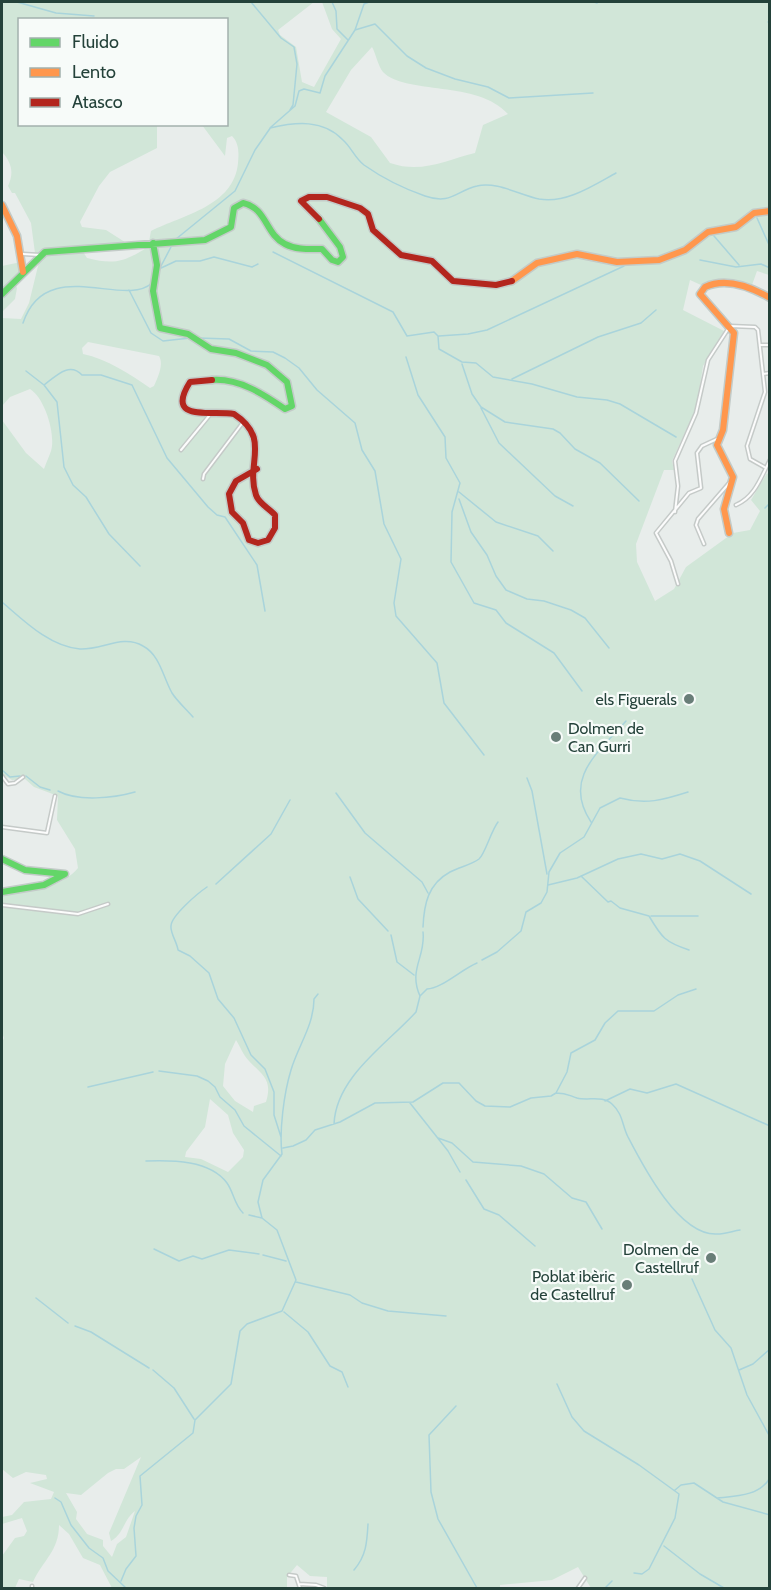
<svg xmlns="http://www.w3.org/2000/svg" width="771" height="1590" viewBox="0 0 771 1590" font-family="Cabin,sans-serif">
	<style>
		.green { fill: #d1e6d8; fill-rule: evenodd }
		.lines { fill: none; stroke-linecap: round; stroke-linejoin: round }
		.stream { stroke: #a9d4db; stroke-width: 1.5 }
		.street-casing { stroke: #c5cac8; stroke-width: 5 }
		.fast-casing { stroke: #c3cbc8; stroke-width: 9 }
		.slow-casing { stroke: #c3cbc8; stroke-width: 9 }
		.jam-casing { stroke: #c3cbc8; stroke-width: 9 }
		.street { stroke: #fcfcfc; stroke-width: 2 }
		.fast { stroke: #63d668; stroke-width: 6 }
		.slow { stroke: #ff974d; stroke-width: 6 }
		.jam { stroke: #b3261e; stroke-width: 6 }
		.poi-dot { fill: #697e78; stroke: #f7fbf9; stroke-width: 2 }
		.labels { text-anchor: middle; stroke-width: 4.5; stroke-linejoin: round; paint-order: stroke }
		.poi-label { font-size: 16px; fill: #24423a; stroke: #f7fbf9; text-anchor: end }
	</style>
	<rect width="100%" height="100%" fill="#e8edeb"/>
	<path class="green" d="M2,2h312l-36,28 2,5 16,12 6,35 12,5 27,-48 -9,-10 -10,-27h447v273l-12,-4 -5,14 -38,-5 -13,5 -11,-5 -7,30 41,21 -21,35 -6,40 -25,55 2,9h-10l-28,74 1,18 18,39 19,-12 12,-22 47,-34 17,-3 10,-19 -9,-11 16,-27 2,2v1113h-178l-13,-21 -26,13 -52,5v3h-173v-11l-17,-1 -13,-11 -10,12v11h-175l-12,-23 -17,-7 -14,-24 -10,-9c0,26 -16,35 -26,57l-14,-3 -4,9h-13v-32l13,-18 9,-2 3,-5 -5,-13 -20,6v-7l10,-2 12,-13 27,-3 3,-7 -24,-9 17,-4 -1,-4 -20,-3 -13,6 -11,-9v-427l2,-4 -2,-6v-140c22,4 62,-6 76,-24l-3,-19 -18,-29 1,-24 -24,-9 -9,-8 -13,1 -10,-6v-354l24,33 18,16c2,-6 5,-12 7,-18 5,-16 -6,-53 -21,-62l-20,8 -8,9v-88l19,1 8,-16 10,-41 3,-4 -7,-5 -4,-30 -16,-30h-3l-4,-7c6,-13 4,-23 -6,-34zM20,20h206v104l-24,1 23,31 2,-18 5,-2c7,7 7,17 6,27 -4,43 -55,52 -87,68l-3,16c-24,15 -34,18 -61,11l-7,-11 48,-3 -22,-14 -24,-3 -2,-5 19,-36 11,-14 47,-24v-23l-137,-1zM372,47c4,7 6,19 11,25 22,23 95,8 125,42l-25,11 -8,28c-29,7 -53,21 -85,10l-19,-26 -45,-25 25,-42zM88,342l71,14c5,8 -1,21 -5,30l-4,2c-20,-14 -43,-29 -67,-34l-1,-6zM236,1040c4,6 7,15 13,21 13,14 24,18 17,41l-12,4 -1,6 -18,-11 -12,-15 2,-22zM210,1099l18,16 5,18 11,17 -1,7 -15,15 -27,-13 -16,-2 1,-5 19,-25zM141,1457l-32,76 2,8c12,-6 13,-22 24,-30l-9,26 -9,7 -5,13 -9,-11v-6l-16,-6 -11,-15 1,-7 -11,-19 15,2 27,-22 8,-4h8z
		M21,262l-2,10 -6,7 4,9 -2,11 -13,13v-46z"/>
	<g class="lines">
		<path class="stream" d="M17,2l39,11 38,3
			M251,2l30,36 13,9 3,17 -4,41 -3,5
			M332,2l4,9 1,18 11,11
			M594,2l3,1
			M768,22h2
			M355,30l20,-6 32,32 19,12 29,11 33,8 21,11 84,-5
			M270,128c26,-6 53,-9 73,12 8,7 12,18 21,25 17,12 41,24 61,31 26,9 31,-5 52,-10 19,-5 43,9 62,13 27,5 55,-14 77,-26
			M757,218l13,29
			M714,236l25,29
			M176,239l59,-48 20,-41 16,-23 24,-21 4,-15 5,-2 16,4 5,-17 30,-46 9,-26 5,-2
			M273,252l120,60 14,24 27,-4 4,4 1,13 23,13 14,1 17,14 39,7 45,13 30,3 13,4 56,33
			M700,260l36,7 25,-3 9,4
			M160,268l12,-23
			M159,269l17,-8h24l14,-4 38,10 6,-3
			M129,290l22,43 12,8 27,-3
			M23,323c23,-69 101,-14 129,-40
			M439,336l29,-2 19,-4 137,-64
			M198,338l31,1 22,12 22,1 12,6 14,10 18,22 38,33 7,27 13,21 9,53 17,35 -7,44 2,13 41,47 7,40 40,52
			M406,357l12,38 27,42 1,21 14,25 -8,29 -1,50 23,41 22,7 10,13 48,30 28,38
			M462,364l10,30 9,13 24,15 48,7 7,4 15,16 25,14 39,38
			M26,371l18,14 13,17 7,65 9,18 13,12 23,37 31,32
			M512,379l86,-42 43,-14 15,-13
			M44,385c11,-8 25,-24 38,-10h19l31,10 35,73 41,49 9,8 8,2 32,48 8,46
			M481,408l18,35 56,53 18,10
			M459,492l37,30 42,14 15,15
			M459,499l12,33 16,23 9,21 10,14 21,9 17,2 27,9 14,8 24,30
			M765,508l5,-5
			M2,602c21,18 48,45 78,47 22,1 43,-15 63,-3 17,9 20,31 29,47 5,8 14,16 21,24
			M2,770l8,7 10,-1
			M26,776l14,11 10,3
			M527,778l5,13 15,83
			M58,791c20,11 56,7 77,1
			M336,793l29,40 57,49 6,11
			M591,822c-29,-44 8,-70 35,-101
			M581,876l27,26 3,-1 9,7 29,8c13,22 16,26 40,34
			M350,877l8,22 30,32
			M216,884l55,-50 19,-34
			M548,885l29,-7 41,-19 23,-5 21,5 18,-5 20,7 51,33
			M207,887c-9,6 -36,29 -36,39 -1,7 6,16 7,24l12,6 19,17 9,26 16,19 17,37 14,14 9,23v23l7,22
			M651,916h47
			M423,927c1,-23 5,-43 27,-55 9,-5 21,-7 29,-13 6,-5 12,-28 19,-37
			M391,935l6,27 17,13
			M482,960l15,-8 24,-21 5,-19 15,-9 6,-11 2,-20 11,-19 24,-16 16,-29 20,-10c26,7 43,2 68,-6
			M420,996c-12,-27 6,-39 3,-64
			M159,1071l38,5 11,5 7,6 5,10 15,13 9,16 37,30
			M88,1087l65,-15
			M556,1093c11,0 12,2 21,5 11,3 26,-3 35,6 11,10 10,21 16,33 15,29 51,99 89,97 8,0 16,-3 23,-4
			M605,1101l25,-12 17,4 29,-9 94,42
			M410,1103l38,48 12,21
			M334,1124c2,-47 52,-79 82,-112l4,-16 7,-7c14,0 35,-20 50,-26
			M438,1138l14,5 21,19 48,4 23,8 28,24 14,4 16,27
			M283,1148l10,-2 13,-6 9,-10 25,-8 35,-19 38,-1 30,-19h16l17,18 9,5 25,1 21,-9 20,-2 5,-3 11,-21 4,-19 24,-13 10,-17 13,-12h36l24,-16 18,-6
			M146,1161c26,-1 64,-1 81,22 7,10 7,21 16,30
			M466,1180l18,29 15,6 36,31
			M249,1215l13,3
			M154,1249l25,12 14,-5 9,3 27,-9 30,4
			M263,1255l23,6
			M692,1279l23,51 16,18 16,47 23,42
			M296,1282l54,13 12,8 26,8 58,5
			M36,1298l32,25
			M284,1312l24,20 22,34 12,6 6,15
			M75,1326l16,6 58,36
			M153,1370l21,18 20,31
			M739,1370l14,-6 17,-15
			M557,1384l15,33 12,14 55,34 40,29 -4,24 -26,51 -7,5 -8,-1
			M456,1406l-27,29 2,57 7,27 39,69
			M675,1490l6,-5 13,-2 29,19 47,13
			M55,1498l6,4 10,23 18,23 14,10 5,13 18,17
			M717,1498c19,-2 42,-2 53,-20
			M664,1546l36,28 24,14
			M354,1570c12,-14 13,-27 14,-46
			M121,1581l5,-12 10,-13 -2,-28 2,-12 6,-11 -2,-29 53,-43 2,-13 36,-36 9,-53 7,-7 35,-13 14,-31 -19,-50 -15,-12 -4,-16 5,-22 19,-26c-3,-23 2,-61 9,-84 7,-24 23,-45 23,-71l4,-5
			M606,1587l6,-6"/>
		<g class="street-casing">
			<path id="street" d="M23,254l17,1
				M760,345h10
				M763,374l7,-1
				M181,450l28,-34v-3
				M203,479l1,-5 40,-53
				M736,505c19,-8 25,-28 34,-45
				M675,512l3,-26 -3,-25 21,-48 12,-53 22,-34 25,1 3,3 7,62 -18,54 3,13 16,9
				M704,544l-8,-19 2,-6 33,-38
				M678,584l-7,-23 -15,-28 33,-40 12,-5 -4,-35 5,-7 15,-7
				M2,776l6,8 7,-1 8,-6
				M2,827l45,6 8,-37
				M2,905l76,9 30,-10
				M289,1575l7,1 4,12
				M299,1584l17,1 8,3
				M32,1588v-2
				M578,1588l7,-10"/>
		</g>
		<g class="fast-casing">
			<path id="fast" d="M153,243l4,22 -4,26 7,37 28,6 23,15 25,4 31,12 20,17 5,24 -7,3c-22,-15 -46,-31 -73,-29
				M2,294l43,-42 160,-12 26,-13 3,-19 9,-5c24,5 22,31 42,41 11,6 24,5 37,5l10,11 6,2 5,-5 -3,-10 -21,-28
				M2,859l23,11 40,4 -21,11 -42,7"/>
		</g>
		<g class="slow-casing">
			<path id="slow" d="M2,205l15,31 6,36
				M512,281l25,-18 40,-9 40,8 42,-2 26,-10 23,-18 28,-5 18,-14 16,-2
				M729,533l-5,-24 9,-32 -16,-32 6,-15 11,-97 -34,-39 5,-7c21,-10 46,0 65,11"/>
		</g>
		<g class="jam-casing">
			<path id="jam" d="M319,219l-18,-18 8,-4h18l33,11 8,6 5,16 28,25 31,6 21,20 43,4 16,-4
				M212,380l-22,2c-26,41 22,28 44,32 38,25 11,49 22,81 3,9 13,13 19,20v13l-7,12 -10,3 -9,-3 -6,-17 -11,-11 -3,-18 7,-13 21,-12"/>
		</g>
		<use href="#street" class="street"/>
		<use href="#fast" class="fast"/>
		<use href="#slow" class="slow"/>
		<use href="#jam" class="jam"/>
	</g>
	<g class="poi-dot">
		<circle cx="689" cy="699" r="6"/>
		<circle cx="556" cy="737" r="6"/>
		<circle cx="711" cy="1258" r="6"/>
		<circle cx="627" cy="1285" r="6"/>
	</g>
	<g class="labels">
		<g class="poi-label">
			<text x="677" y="705">els Figuerals</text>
			<text x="568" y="734" text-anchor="start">Dolmen de<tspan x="568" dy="18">Can Gurri</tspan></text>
			<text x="699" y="1255">Dolmen de<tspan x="699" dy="18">Castellruf</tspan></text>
			<text x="615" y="1282">Poblat ibèric<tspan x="615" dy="18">de Castellruf</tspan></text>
		</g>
	</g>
	<rect width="771" height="1590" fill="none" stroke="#24423a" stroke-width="6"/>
	<rect x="18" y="18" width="210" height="108" fill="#f7fbf9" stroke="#a3b1ad" stroke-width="1.5"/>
	<rect x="30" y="38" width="30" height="9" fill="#63d668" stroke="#a3b1ad" stroke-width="1.5"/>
	<text x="72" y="48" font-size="18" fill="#24423a">Fluido</text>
	<rect x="30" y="68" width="30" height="9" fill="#ff974d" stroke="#a3b1ad" stroke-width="1.5"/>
	<text x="72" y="78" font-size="18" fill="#24423a">Lento</text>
	<rect x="30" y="98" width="30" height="9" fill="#b3261e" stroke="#a3b1ad" stroke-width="1.5"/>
	<text x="72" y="108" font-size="18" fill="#24423a">Atasco</text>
</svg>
